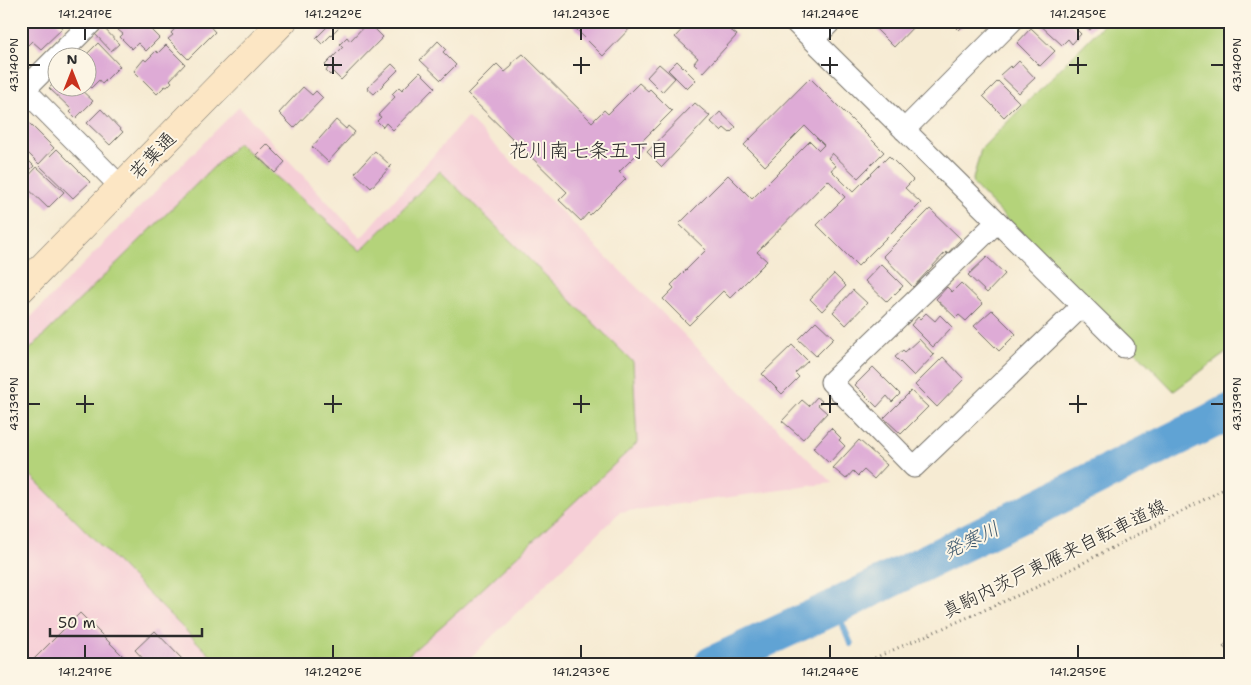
<svg xmlns="http://www.w3.org/2000/svg" width="1251" height="685" viewBox="0 0 1251 685" font-family="'Shantell Sans','Klee One',sans-serif">
	<style>
		.built { fill: #f6cfd7 }
		.green { fill: #b4d37a; stroke: #707f52 }
		.lines { fill: none; stroke-linecap: round; stroke-linejoin: round }
		.stream { stroke: #61a3d4; stroke-width: 6 }
		.river { stroke: #61a3d4; stroke-width: 36 }
		.building { fill: #deabd6 }
		.street-casing { stroke: #726e66; stroke-width: 23 }
		.secondary-casing { stroke: #726e66; stroke-width: 29 }
		.path { stroke: #726e66; stroke-width: 3; stroke-dasharray: 1 4; stroke-linecap: butt }
		.street { stroke: #fff; stroke-width: 21 }
		.secondary { stroke: #fce6c4; stroke-width: 28 }
		.ticks { fill: none; stroke: #2b2b2b; stroke-width: 2 }
		.labels { text-anchor: middle; stroke-width: 4; stroke-linejoin: round; paint-order: stroke }
		.street-label { font-size: 19px; fill: #2b2b2b; stroke: #fcf5e5 }
		.neighbourhood-label { font-size: 20px; fill: #2b2b2b; stroke: #fcf5e5 }
		.water-label { font-size: 20px; font-style: italic; fill: #415b6f; stroke: #fcf5e5 }
		.neatline { fill: none; stroke: #2b2b2b; stroke-width: 2 }
		.ticks-label { font-size: 12px; text-anchor: middle; fill: #2b2b2b }
	</style>
	<rect width="100%" height="100%" fill="#fcf5e5"/>
	<filter id="ink" filterUnits="userSpaceOnUse"><feTurbulence type="fractalNoise" baseFrequency=".02" numOctaves="2"/><feDisplacementMap in="SourceGraphic" scale="10" xChannelSelector="R" yChannelSelector="G"/><feConvolveMatrix kernelMatrix="1 2 1 2 8 2 1 2 1" color-interpolation-filters="sRGB"/></filter>
	<filter id="wash" filterUnits="userSpaceOnUse"><feTurbulence type="fractalNoise" baseFrequency=".0096" numOctaves="4" result="noise"/><feDisplacementMap in="SourceGraphic" scale="20" xChannelSelector="R" yChannelSelector="G"/><feGaussianBlur stdDeviation="1.12" result="paint"/><feColorMatrix in="noise" values="0 0 0 0 0 0 0 0 0 0 0 0 0 0 0 0 0 1.4 0 .05"/><feComposite in="paint" operator="in"/></filter>
	<g filter="url(#wash)">
		<rect width="100%" height="100%" fill="#f6ebd3"/>
		<path class="built" d="M239,107l122,131 106,-121 365,366 -212,29 -156,152h-443v-337z"/>
		<path class="green" d="M1107,21h123v329l-56,41 -202,-208 9,-34z
			M238,143l123,108 79,-80 193,191 4,81 -175,165 -64,56h-179l-198,-198v-108z"/>
		<g class="lines">
			<path class="stream" d="M835,607l16,37"/>
			<path class="river" d="M712,664l123,-57 395,-195"/>
		</g>
		<g id="blocks">
			<path class="building" d="M21,21h35l7,7 -22,21 -9,-8 -4,4 -7,-7z
				M127,21h15l17,17 -13,13 -8,-8 -6,6 -12,-12 3,-3 -5,-4z
				M182,21h23l10,11 -27,27 -20,-20 5,-4 -2,-2z
				M333,21h12l-23,23 -6,-6z
				M568,21h69l-34,35z
				M690,21h46l-7,8 8,6 -34,37 -9,-9 4,-5 -23,-21z
				M873,21h40l3,3 -22,23 -23,-23z
				M950,21h22l-2,3 -3,-2 -8,8z
				M1040,21h28l13,13 -9,10 -4,-5 -6,6 -24,-22z
				M1080,21h18l-8,9z
				M368,22l15,15 -42,43 -8,-8 -3,3 -4,-4 2,-3 -3,-3 18,-18 -3,-3 7,-7 3,4z
				M103,27l16,17 -8,7 -16,-17z
				M1031,28l24,23 -15,15 -23,-23z
				M438,41l8,8 -3,3 13,13 -15,15 -21,-20z
				M98,43l22,23 -18,18 -3,-4 -8,8 -3,-4v-26h-5z
				M166,45l19,19 -15,16 2,2 -5,5 -2,-1 -8,8 -23,-23 10,-12 2,2 10,-10 2,2z
				M523,54l69,68 12,-12 4,4 31,-31 9,8 2,-2 22,22 -32,32 4,4 -25,25 7,7 -36,36 -2,-2 -7,8 -22,-21 8,-8 -100,-98 30,-30 8,8 6,-5 2,-5z
				M677,61l19,19 -9,9 -19,-19z
				M1019,61l16,17 -16,15 -19,-18 10,-9 2,2z
				M392,64l6,6 -24,24 -7,-6z
				M659,64l16,14 -13,14 -15,-15z
				M420,72l15,15 -42,43 -7,-7 -3,4 -6,-6 4,-4 -3,-2 17,-18 -3,-3 7,-7 3,3z
				M810,78l74,74 -26,26 -26,-25 -4,5 8,8 -5,4 22,22 36,-36 24,24 -8,8 16,15 -63,63 -41,-41 28,-28 -17,-17 -71,72 10,9 -37,37 -7,-7 -34,34 -26,-26 11,-11 -3,-3 35,-35 -27,-26 49,-49 24,24 58,-58 9,9 5,-5 -19,-19 -40,40 -21,-21z
				M58,80v8h21l14,13 -17,17 -6,-6 2,-2 -23,-22z
				M998,81l21,21 -15,15 -21,-21z
				M303,87l9,8 4,-4 7,7 -29,30 -15,-15z
				M695,103l15,13 -48,51 -15,-15z
				M101,109l22,23 -13,13 -23,-22z
				M720,112l16,15 -6,6 -6,-5 -3,3 -10,-9z
				M22,116l32,32 -15,16 -18,-18z
				M336,120l10,9 2,-3 7,6 -27,30 -16,-15z
				M267,144l18,18 -10,11 -19,-18z
				M57,149l33,33 -17,16 -33,-32z
				M375,151l16,15 -20,22 -16,-15z
				M21,153l13,13 -13,13z
				M37,167l27,25 -16,16 -26,-25z
				M930,209l31,30 -14,15 -1,-2 -33,35 -30,-31z
				M21,214l8,8 -8,7z
				M987,257l18,17 -18,19 -19,-18z
				M881,264l22,22 -16,16 -22,-21z
				M834,274l12,12 -24,25 -12,-12z
				M961,283l22,21 -17,17 -7,-6 -3,3 -20,-19 11,-12 5,5z
				M853,290l14,13 -21,22 -13,-13z
				M992,310l24,24 -17,17 -25,-25z
				M926,313l9,8 5,-6 12,12 -19,20 -22,-22 7,-8 2,2z
				M816,321l18,17 -18,18 -18,-17z
				M919,339l15,16 -20,21 -19,-19 8,-7 2,2z
				M792,345l16,16 -13,12 4,4 -17,17 -20,-20z
				M943,357l21,22 -27,28 -22,-22z
				M873,367l27,27 -8,8 -5,-6 -10,11 -22,-22z
				M911,391l17,16 -27,27 -17,-16z
				M817,397l5,4 -4,4 9,8 -24,26 -21,-18 20,-21 7,6z
				M831,428l10,10 -2,2 6,6 -16,17 -16,-15z
				M859,440l28,25 -13,14 -10,-9 -6,6 -5,-5 -7,8 -13,-11z
				M80,613l51,51h-102z
				M155,631l28,29 -4,4h-31l-13,-14z
				M1230,638v14l-7,-5z"/>
		</g>
	</g>
	<g filter="url(#ink)">
		<use href="#blocks" fill-opacity="0" stroke="#726e66" stroke-width="1"/>
		<g class="lines">
			<g class="street-casing">
				<path id="street" d="M794,21l330,326
					M813,40l18,-19
					M21,86l100,101
					M21,93l72,-72
					M904,130l108,-109
					M997,222l-166,160 83,85 168,-161"/>
			</g>
			<g class="secondary-casing">
				<path id="secondary" d="M21,289l262,-268"/>
			</g>
			<path class="path" d="M861,664l176,-77 193,-101"/>
			<use href="#street" class="street"/>
			<use href="#secondary" class="secondary"/>
		</g>
	</g>
	<path class="ticks" d="M85,28v12M333,28v12M581,28v12M830,28v12M1078,28v12M333,57v17M581,57v17M830,57v17M1078,57v17M28,65h12M324,65h18M573,65h17M821,65h17M1069,65h18M1211,65h13M85,395v18M333,395v18M581,395v18M830,395v18M1078,395v18M28,404h12M76,404h18M324,404h18M573,404h17M821,404h17M1069,404h18M1211,404h13M85,645v13M333,645v13M581,645v13M830,645v13M1078,645v13"/>
	<g class="labels">
		<g class="street-label">
			<text transform="translate(152 155) rotate(-46)" y="7">若葉通</text>
			<text transform="translate(1054 558) rotate(-26)" y="7">真駒内茨戸東雁来自転車道線</text>
		</g>
		<g class="neighbourhood-label">
			<text x="589" y="157">花川南七条五丁目</text>
		</g>
		<g class="water-label">
			<text transform="translate(971 540) rotate(-26)" y="7">発寒川</text>
		</g>
	</g>
	<rect width="1251" height="685" fill="none" stroke="#fcf5e5" stroke-width="55"/>
	<g transform="translate(72 72)"><circle r="24" fill="#fcf5e5" stroke="#a8a49b"/>
	<path d="M0-4L9 19L0 12L-9 19Z" fill="#c8321e"/>
	<text y="-8" font-size="14" font-weight="bold" text-anchor="middle" fill="#2b2b2b">N</text>
	</g>
	<path d="M50 628v8h152v-8" fill="none" stroke="#2b2b2b" stroke-width="2.5"/>
	<text x="58" y="628" font-size="15" fill="#2b2b2b" stroke="#fcf5e5" stroke-width="4" paint-order="stroke">50 m</text>
	<rect x="28" y="28" width="1196" height="630" class="neatline"/>
	<g class="ticks-label">
		<text x="85" y="18">141.291°E</text>
		<text x="333" y="18">141.292°E</text>
		<text x="581" y="18">141.293°E</text>
		<text x="830" y="18">141.294°E</text>
		<text x="1078" y="18">141.295°E</text>
		<text transform="translate(14 65) rotate(-90)" y="4">43.140°N</text>
		<text transform="translate(1237 65) rotate(-90)" y="4">43.140°N</text>
		<text transform="translate(14 404) rotate(-90)" y="4">43.139°N</text>
		<text transform="translate(1237 404) rotate(-90)" y="4">43.139°N</text>
		<text x="85" y="676">141.291°E</text>
		<text x="333" y="676">141.292°E</text>
		<text x="581" y="676">141.293°E</text>
		<text x="830" y="676">141.294°E</text>
		<text x="1078" y="676">141.295°E</text>
	</g>
</svg>
